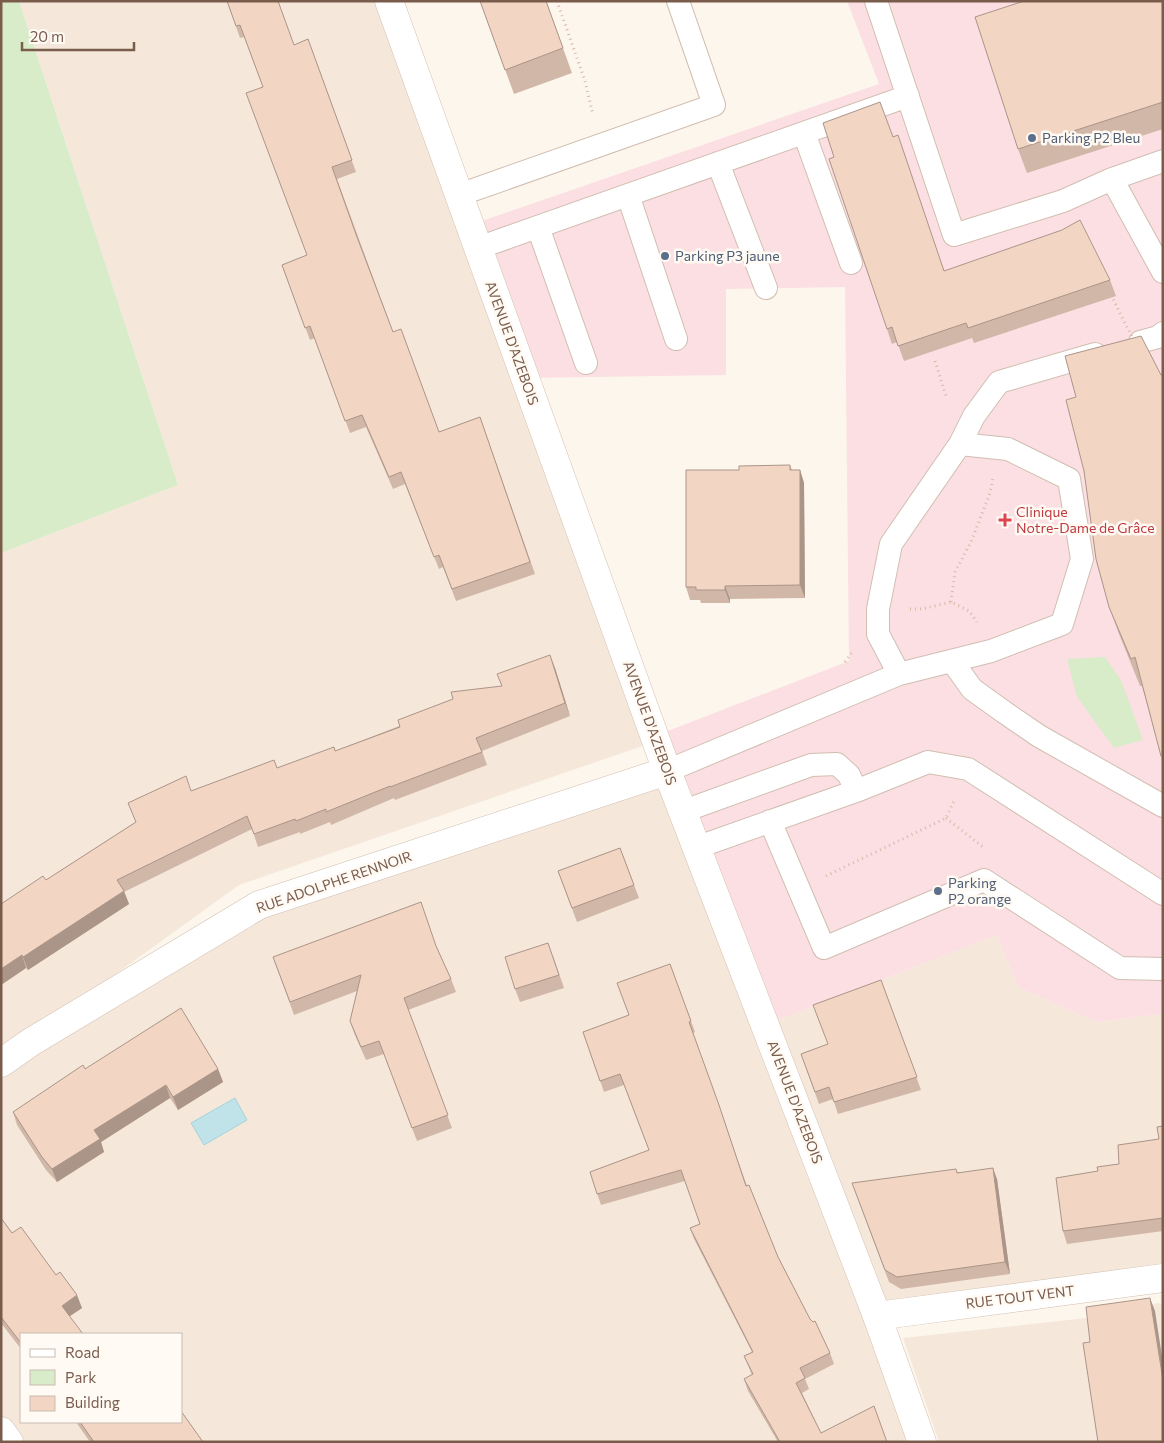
<svg xmlns="http://www.w3.org/2000/svg" width="1164" height="1443" viewBox="0 0 1164 1443" font-family="Commissioner,sans-serif">
	<style>
		.residential { fill: #f5e8da; fill-rule: evenodd }
		.medical { fill: #fbdfe3 }
		.green { fill: #d8ecc9 }
		.water { fill: #bfe3e8; stroke: #a5d3da }
		.lines { fill: none; stroke-linecap: round; stroke-linejoin: round }
		.lane-casing { stroke: #d1beb0; stroke-width: 24 }
		.street-casing { stroke: #d1beb0; stroke-width: 29 }
		.secondary-casing { stroke: #d6c0b0; stroke-width: 29 }
		.path { stroke: #d9b8a5; stroke-width: 3; stroke-dasharray: 1 4; stroke-linecap: butt }
		.lane { stroke: #fff; stroke-width: 22 }
		.street { stroke: #fff; stroke-width: 28 }
		.secondary { stroke: #fff; stroke-width: 28 }
		.path-bridge { stroke: #d9b8a5; stroke-width: 3; stroke-dasharray: 1 4; stroke-linecap: butt }
		.wall { fill: #d1b7a8 }
		.shaded-wall { fill: #aa9588 }
		.building { fill: #f3d5c3; stroke: #aa9588 }
		.service-dot { fill: #5c6f8a; stroke: #fffaf3; stroke-width: 2 }
		.health-dot { fill: #e0444e; stroke: #fffaf3; stroke-width: 2 }
		.labels { text-anchor: middle; stroke-width: 5; stroke-linejoin: round; paint-order: stroke }
		.service-label { font-size: 14px; fill: #4e5e75; stroke: #fffaf3; text-anchor: start }
		.street-label { font-size: 14px; fill: #7a5c4d; stroke: #fffaf3 }
		.health-label { font-size: 14px; fill: #be3a42; stroke: #fffaf3; text-anchor: start }
	</style>
	<rect width="100%" height="100%" fill="#fdf6ec"/>
	<path class="residential" d="M19,1h369l269,740 -418,144 -238,172v-504l177,-68z
		M667,771l254,671h-912l-8,-11v-360l237,-153zM21,1334h160v88h-160z
		M997,935l21,52 78,35 67,-8v264l-286,38 -112,-291z
		M1157,1303l6,1v138h-224l-36,-104 229,-25z"/>
	<path class="medical" d="M847,1h316v1013l-67,8 -78,-35 -21,-52 -232,90 -110,-289 194,-75 -4,-374 -119,2v86l-201,3 -55,-153 409,-141z"/>
	<path class="green" d="M1,1h18l159,484 -177,68z
		M1105,657l16,23 22,60 -29,8 -37,-51 -10,-38z"/>
	<path class="water" d="M235,1098l12,22 -43,25 -13,-22z"/>
	<g class="lines">
		<g class="lane-casing">
			<path id="lane" d="M876,1l78,234 109,-34 49,-22 51,-18
				M804,133l47,130
				M718,163l48,125
				M1112,179l51,93
				M459,195l255,-90 -36,-104
				M628,195l48,144
				M538,227l48,136
				M478,248l430,-152
				M1140,342l18,-5 5,-4
				M960,444l48,5 61,30 13,80 -20,65 -71,27 -92,23 -21,-40v-25l13,-65 69,-100 14,-28 25,-34 96,-28
				M952,661l20,28 32,23 35,24 124,70
				M667,771l232,-97
				M684,811l127,-46 26,-1 12,11 7,16
				M770,821l54,127 160,-68 136,88 43,1
				M698,847l158,-56 72,-29 40,7 195,125"/>
		</g>
		<g class="street-casing">
			<path id="street" d="M1,1063l30,-21 228,-137 408,-134
				M877,1316l286,-38
				M1,1431l8,11"/>
		</g>
		<g class="secondary-casing">
			<path id="secondary" d="M389,1l278,770 210,545 45,126"/>
		</g>
		<path class="path" d="M557,1l28,80 8,34
			M935,361l12,38
			M951,602l4,-30 16,-30 19,-49 3,-15
			M910,609h12l29,-7 18,9 8,11
			M845,662l8,-11
			M946,818l37,29v2
			M826,876l120,-58 9,-19"/>
		<use href="#lane" class="lane"/>
		<use href="#street" class="street"/>
		<use href="#secondary" class="secondary"/>
		<path class="path-bridge" d="M1111,295l23,46"/>
	</g>
	<path class="wall" d="M227,1l67,44 14,-6 48,133 -19,7 56,153 46,100 41,-15 55,157 -79,27 -13,-34 -4,2 -34,-85 -12,5 -27,-62 -16,6 -35,-95 -5,2 -28,-75 25,-10 -44,-168 -19,-50 -4,1z
		M480,1h66l26,72 -58,21z
		M1163,1v128l-136,44 -9,-24z
		M893,137l51,133 166,10 6,16 -142,47 -2,-5 -68,23 -7,-19 -5,2 -5,-15 -53,-172z
		M1161,375h2v387l-21,-76h-2l-21,-52 -10,-27z
		M790,465l2,5h8l4,13 1,115 -75,1v4h-29l-1,-3h-10l-4,-13 53,-117z
		M555,668l15,48 -88,35 5,14 -92,35 -1,-2 -63,27 -1,-3 -30,12v-2l-42,15 -6,-18 -128,63 5,12 -101,66 -2,-2 -25,17v-81l45,-24 90,-58 -8,-19 63,-12 86,-23 58,-17 167,-65z
		M620,848l19,50 -62,24 -19,-51z
		M437,948l14,31 5,13 -48,18 44,118 -35,13 -33,-87 -18,6 -12,-27 -4,-12 7,-30 -63,24 -21,-58z
		M553,956l11,32 -44,14 -5,-13z
		M670,964l25,68 -2,1 54,153 31,71 32,62 20,34 4,11 -29,15 4,10 -7,4 19,40 66,9h-109l-30,-51 -4,-12 8,-4 -8,-19 8,-4 -58,-113 -4,-11 10,-4 -15,-43 -84,24 -11,-33 59,-22 -25,-65 -20,7 -21,-60 46,-17z
		M881,980l40,110 -83,24 -5,-15 -14,5 -18,-50 27,-10z
		M85,1069h133l5,13 -45,28 -8,-12 -69,44 3,10 -47,30 -11,-12 -29,-45 -4,-13z
		M1163,1126v105l-96,13 -4,-13 35,-60 21,-7 40,-25z
		M958,1172l39,7 13,95 -109,15 -12,-7 -37,-99z
		M1,1218l11,15 44,42 26,33 -12,8 -49,18v15l-20,-26z
		M76,1422h105l22,20h-113z"/>
	<path class="shaded-wall" d="M800,470l4,13 1,115 -5,-13z
		M725,586l5,13v4l-5,-13z
		M550,655l5,13 15,48 -5,-13z
		M124,891l5,13 -101,66 -5,-13z
		M22,955l4,13 -25,17v-16z
		M218,1069l5,13 -45,28 -5,-13z
		M166,1085l4,13 -69,44 3,10 -47,30 -5,-13 42,-39z
		M993,1168l4,11 13,95 -5,-12z
		M77,1295l5,13 -15,10 -5,-12z
		M1150,1298l5,13 8,52v17z"/>
	<path class="building" d="M227,1h51l16,44 14,-6 44,121 -20,7 25,70 36,95 8,-3 38,103 41,-15 50,145 -78,27 -13,-34 -5,2 -33,-85 -12,5 -27,-62 -17,6 -35,-95 -5,2 -23,-63 25,-10 -61,-162 17,-6 -23,-62 -4,1z
		M480,1h66l17,47 -58,22z
		M1024,1h139v101l-145,47 -43,-132z
		M880,102l13,35 5,-2 46,136 118,-41 18,-10 30,60 -142,48 -2,-5 -68,23 -6,-19 -5,2 -58,-170 5,-2 -11,-34z
		M1141,336l20,39h2v381h-2l-26,-99 -4,2 -22,-52 -13,-48 -12,-88 -18,-71 10,-3 -11,-41z
		M790,465v5h10v115l-75,1v4h-29v-3h-10v-117h53v-4z
		M550,655l15,48 -89,35 6,14 -92,35v-1l-64,26v-3l-30,12 -1,-2 -41,15 -7,-18 -130,64 7,11 -101,66 -1,-2 -21,14v-65l42,-28 3,4 90,-58 -8,-19 58,-27 5,15 83,-31 3,8 57,-21 1,4 65,-24 -2,-7 55,-21 -2,-7 51,-6 -5,-12z
		M620,848l14,37 -62,23 -14,-37z
		M421,902l15,44 15,33 -47,19 44,117 -36,13 -33,-87 -18,6 -11,-26 11,-46 -71,27 -17,-45z
		M548,943l11,32 -44,14 -10,-32z
		M670,964l21,57 -2,1 30,83 27,81 3,-1 29,72 32,62 3,3 2,-1 15,32 -30,15 5,10 -9,5 25,50 53,-27 13,36h-107l-36,-63 9,-5 -9,-18 9,-4 -63,-124 10,-4 -19,-54 -84,24 -7,-22 59,-22 -29,-76 -20,7 -17,-49 46,-17 -12,-32z
		M881,980l36,97 -83,25 -5,-15 -14,5 -14,-38 27,-10 -15,-39z
		M181,1008l37,61 -45,28 -7,-12 -72,45 6,9 -48,30 -10,-12 -29,-45 70,-47 2,4z
		M1163,1126v92l-100,13 -7,-53 42,-7 -1,-4 22,-3 -1,-19 41,-6 -2,-12z
		M993,1168l12,94 -108,15 -12,-7 -33,-87 104,-14 1,4z
		M1,1218l11,15 9,-6 35,48 4,-3 17,23 -15,11 21,28h-62v9l-20,-26z
		M1150,1298l13,82v62h-65l-15,-99 7,-1 -4,-35z
		M181,1411l22,31h-109l-14,-20h101z"/>
	<g class="service-dot">
		<circle cx="1032" cy="138" r="5"/>
		<circle cx="665" cy="256" r="5"/>
		<circle cx="938" cy="891" r="5"/>
	</g>
	<path class="health-dot" d="M1002.5 512.5h5v5h5v5h-5v5h-5v-5h-5v-5h5z"/>
	<g class="labels">
		<g class="service-label">
			<text x="1042" y="143">Parking P2 Bleu</text>
			<text x="675" y="261">Parking P3 jaune</text>
			<text x="948" y="888">Parking<tspan x="948" dy="16">P2 orange</tspan></text>
		</g>
		<g class="street-label">
			<text transform="translate(512 343) rotate(70)" y="5">AVENUE D'AZEBOIS</text>
			<text transform="translate(650 723) rotate(70)" y="5">AVENUE D'AZEBOIS</text>
			<text transform="translate(334 882) rotate(-19)" y="5">RUE ADOLPHE RENNOIR</text>
			<text transform="translate(795 1102) rotate(69)" y="5">AVENUE D'AZEBOIS</text>
			<text transform="translate(1020 1297) rotate(-7)" y="5">RUE TOUT VENT</text>
		</g>
		<g class="health-label">
			<text x="1016" y="517">Clinique<tspan x="1016" dy="16">Notre-Dame de Grâce</tspan></text>
		</g>
	</g>
	<rect width="1164" height="1443" fill="none" stroke="#7a5c4d" stroke-width="5"/>
	<rect x="20" y="1333" width="162" height="90" fill="#fffaf3" stroke="#cabbb1"/>
	<rect x="30" y="1349" width="25" height="8" fill="#ffffff" stroke="#cabbb1"/>
	<text x="65" y="1358" font-size="15" fill="#7a5c4d">Road</text>
	<rect x="30" y="1370" width="25" height="15" fill="#d8ecc9" stroke="#cabbb1"/>
	<text x="65" y="1383" font-size="15" fill="#7a5c4d">Park</text>
	<rect x="30" y="1396" width="25" height="15" fill="#f3d5c3" stroke="#cabbb1"/>
	<text x="65" y="1408" font-size="15" fill="#7a5c4d">Building</text>
	<path d="M22 42v8h112v-8" fill="none" stroke="#7a5c4d" stroke-width="2.5"/>
	<text x="30" y="42" font-size="15" fill="#7a5c4d" stroke="#fffaf3" stroke-width="4" paint-order="stroke">20 m</text>
</svg>
